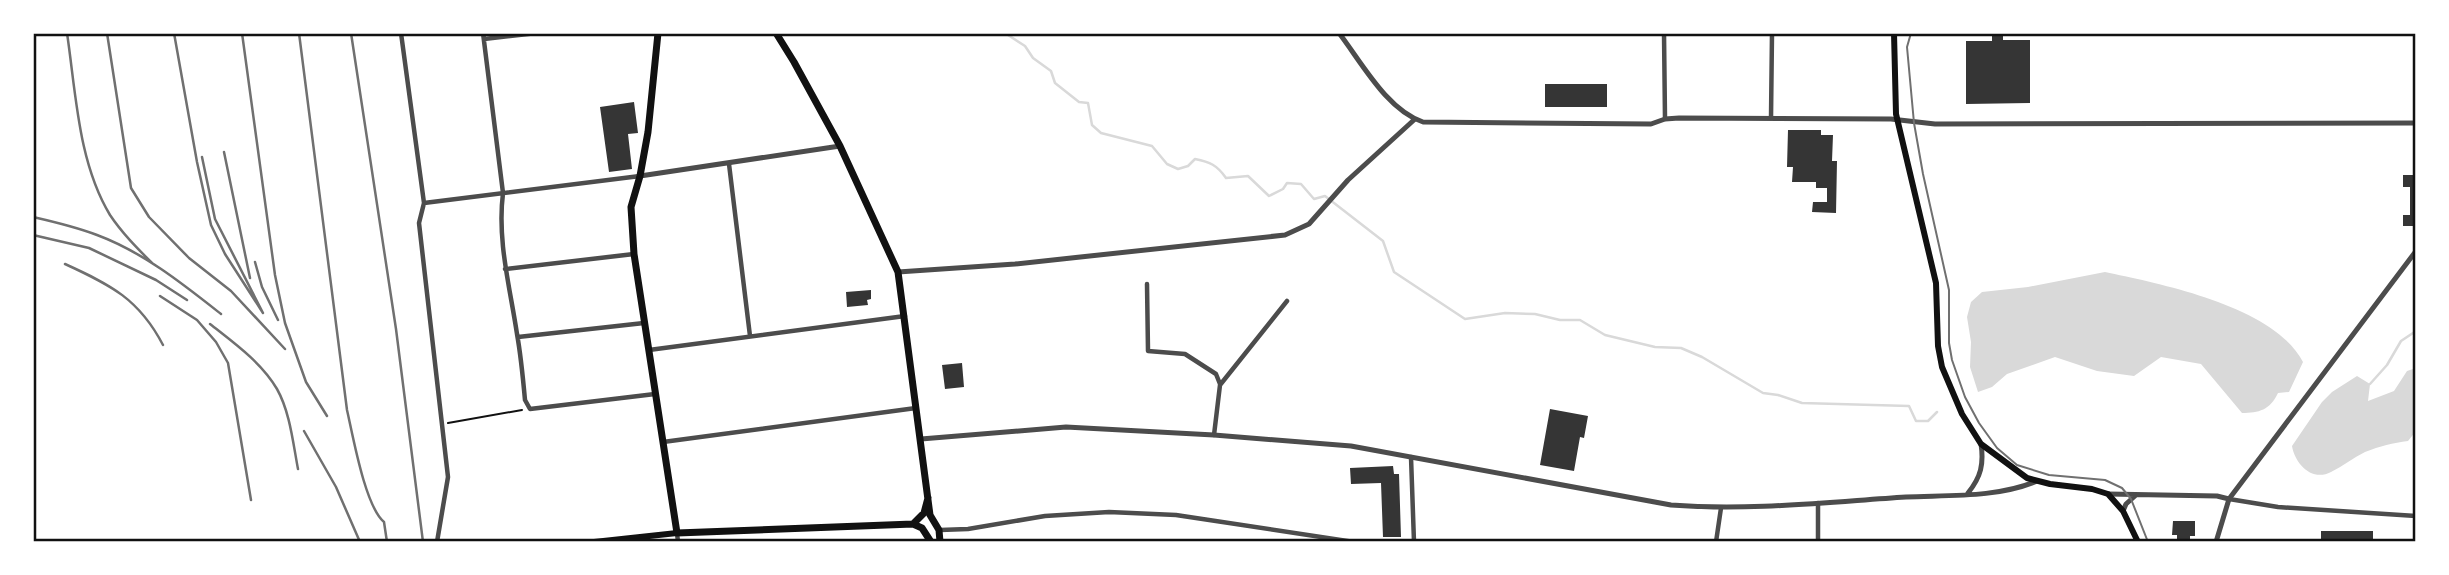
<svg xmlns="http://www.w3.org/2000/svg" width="2449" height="575" viewBox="0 0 2449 575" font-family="Helvetica,sans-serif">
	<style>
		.water { fill: #d9d9d9 }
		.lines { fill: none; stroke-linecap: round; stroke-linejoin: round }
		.stream { stroke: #d9d9d9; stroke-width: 2.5 }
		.building { fill: #353535 }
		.path { stroke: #111; stroke-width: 2 }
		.minor { stroke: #4c4c4c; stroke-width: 4.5 }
		.tertiary { stroke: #4c4c4c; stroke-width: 5 }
		.secondary { stroke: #111; stroke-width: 6 }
		.primary { stroke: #111; stroke-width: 7 }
		.tram { stroke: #707070; stroke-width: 2 }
		.rail { stroke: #707070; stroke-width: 2.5 }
		.neatline { fill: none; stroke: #111; stroke-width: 2.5 }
	</style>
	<rect width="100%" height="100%" fill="#fff"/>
	<path class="water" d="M2105,272c56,12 169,34 198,90l-14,30 -11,1c-8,17 -19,20 -36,20l-41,-49 -40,-7 -27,19 -37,-5 -42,-14 -48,17 -15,13 -14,5 -8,-25 1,-25 -4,-25 4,-15 11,-10 46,-5z
		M2416,368v63l-8,10c-15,2 -28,5 -43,11 -12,6 -22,14 -34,20 -19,10 -36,-8 -39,-26l30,-44 10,-10 25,-16 13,8 -2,17 26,-10 13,-20z"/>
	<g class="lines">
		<path class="stream" d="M1005,33l20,13 8,12 18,13 4,12 24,19 9,1 4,22 9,8 51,13 15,18 11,5 10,-3 7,-7c15,3 22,6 31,19l22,-2 21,20 14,-7 4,-6 14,1 13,15 11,-3 58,45 11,31 71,47 40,-6 30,1 25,6h20l25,15 50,12 26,1 21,9 61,36 15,2 24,8 107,3 7,15h12l9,-9
			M2370,384l17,-19 14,-24 15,-10"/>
	</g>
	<path class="building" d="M1992,33h11v7h27v63l-64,1v-63h26z
		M1545,84h62v23h-62z
		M634,102l4,31 -10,1 4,35 -23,3 -9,-65z
		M1788,130h33v5h12l-1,26h5l-1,52 -24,-1 1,-10h14v-14h-11v-6h-24l1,-15h-6z
		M2403,175h13v51h-13v-11h7v-28h-7z
		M871,290v9l-4,1 1,5 -21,2 -1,-15z
		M962,363l2,24 -19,2 -3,-24z
		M1550,409l38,7 -4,22 -4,-1 -6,34 -34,-6z
		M1393,466l1,8h5l2,63h-18l-2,-54 -30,1 -1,-16z
		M2173,521h22v15h-5v6h-13v-7h-5z
		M2321,531h52v11h-52z"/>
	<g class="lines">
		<path class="path" d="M448,423l74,-13"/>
		<path class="minor" d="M401,33l23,170 -5,20 29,254 -11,65
			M483,33l20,160c-6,48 7,94 14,141 4,22 6,44 8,66l5,9 125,-15
			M1664,33l1,86
			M484,39l53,-6
			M1771,118l1,-85
			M729,164l21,172
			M424,203l216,-27
			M505,269l129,-15
			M1147,284l1,67 37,3 31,20 4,10
			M518,337l126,-14
			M649,350l256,-34
			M1214,435l6,-50 67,-84
			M663,442l253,-34
			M1411,457l3,85
			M2229,499l49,8 138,9
			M1818,503v39
			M940,530l28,-1 77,-13 64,-4 67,3 178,27
			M677,533l1,9
			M1716,542l5,-34"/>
		<path class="tertiary" d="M1339,33c23,30 48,77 84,89l228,2 14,-5 14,-1 212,1 44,5 481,-1
			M640,176l200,-30
			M898,272l117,-8 270,-29 24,-11 39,-44 67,-61
			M921,439l145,-12 148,8 137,11 320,59c78,6 157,-3 235,-8 42,-2 91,1 131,-16
			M1968,493c13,-16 16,-29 13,-49
			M2108,494l109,2 12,3
			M2123,511l3,-7 10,-9
			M2216,542l13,-43 187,-248"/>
		<path class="secondary" d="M1894,33l2,81 40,169 2,63 4,21 20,47 19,30 46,34 23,6 42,5 16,5 15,17 15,31
			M594,542l83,-9"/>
		<path class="primary" d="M658,33l-10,99 -8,44 -9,31 3,47 43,279 236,-9 11,-11 4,-15
			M776,33l18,29 46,84 58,126 32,243 9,15 1,12
			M913,524l9,4 9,14"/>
		<path class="tram" d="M1911,33l-4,14 7,76 9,51 26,116v53l3,17 13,37 14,26 18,25 20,17 32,10 56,5 17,8 9,11 17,43"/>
		<path class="rail" d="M67,33c9,60 11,129 43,182 12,18 27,33 42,48
			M107,33l24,155 18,29 40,41 42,33 54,58
			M174,33l23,129 14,63 14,29 38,59 -48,-94 -13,-62
			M242,33l33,242 10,48 21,59 21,34
			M299,33l48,377c6,26 18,96 37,112l3,20
			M351,33l45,296 27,213
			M224,152l26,126
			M33,217c22,5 43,10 64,18 46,17 86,49 124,79
			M33,235l56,13 67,32 31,20
			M255,262l7,25 16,33
			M65,264c46,21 74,35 98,81
			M160,296l37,24 19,22 12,21 23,137
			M210,324c24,19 51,38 67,65 13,23 16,54 21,80
			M304,431l32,56 24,55"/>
	</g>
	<rect width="2449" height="575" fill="none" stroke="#ffffff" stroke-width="70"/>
	<rect x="35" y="35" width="2379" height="505" class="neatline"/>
</svg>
